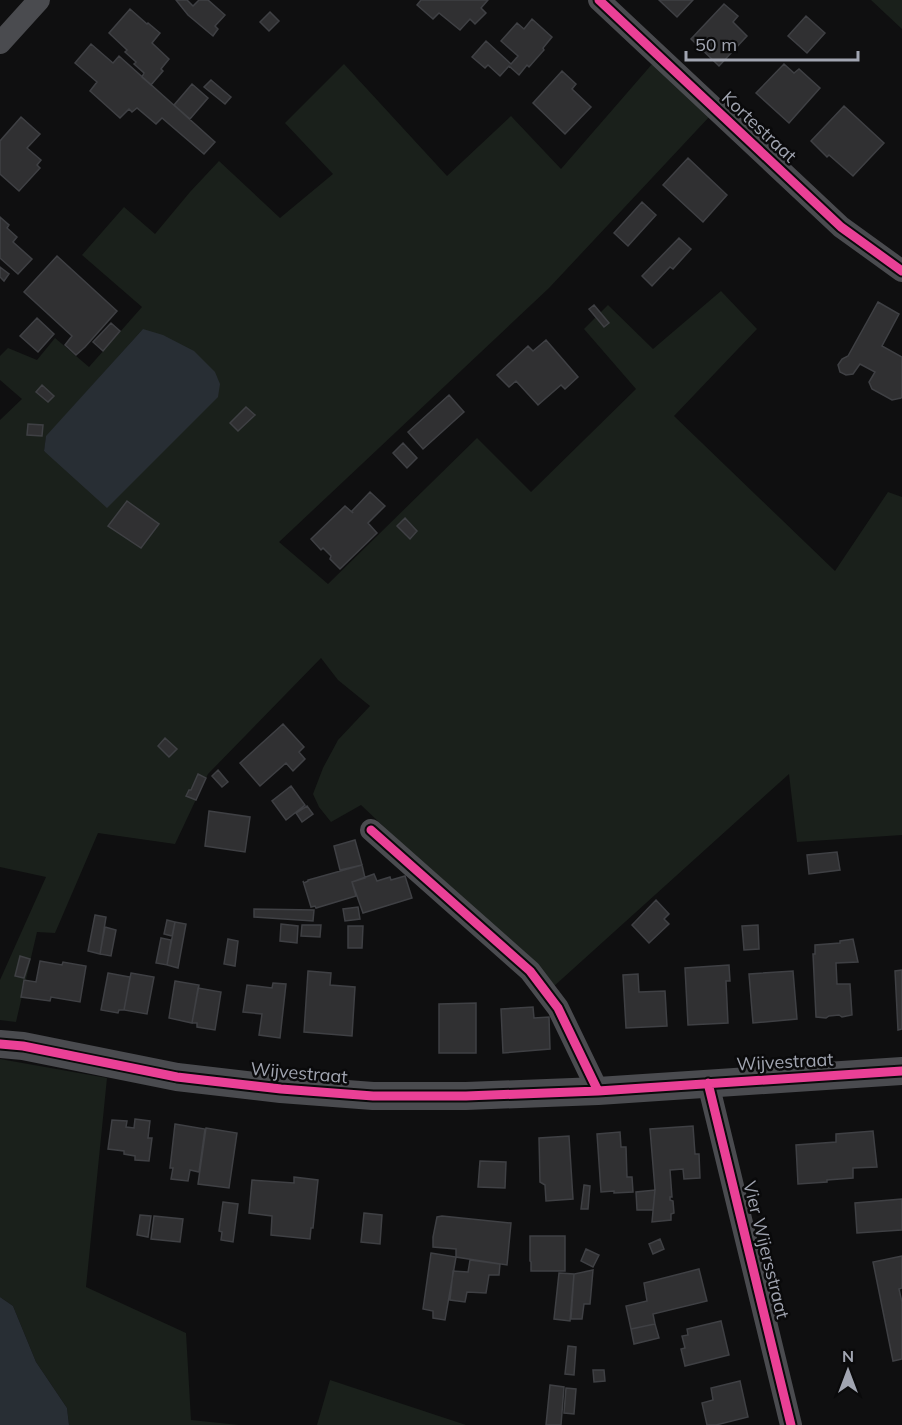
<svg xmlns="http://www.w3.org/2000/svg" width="902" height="1425" viewBox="0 0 902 1425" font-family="Mulish,sans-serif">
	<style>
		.green { fill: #1a201b; fill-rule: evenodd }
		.water { fill: #282e34 }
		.building { fill: #303032; stroke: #3f4044; stroke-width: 1.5 }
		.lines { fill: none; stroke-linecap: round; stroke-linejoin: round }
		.minor { stroke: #4a4b4f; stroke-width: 22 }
		.tertiary { stroke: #4a4b4f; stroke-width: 28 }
		.cycleway-casing { stroke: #0a0a0b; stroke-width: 13 }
		.cycleway { stroke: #ea4096; stroke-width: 9 }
		.labels { text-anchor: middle; stroke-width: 5; stroke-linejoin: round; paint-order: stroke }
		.street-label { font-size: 18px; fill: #a1a5b1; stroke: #0a0a0b }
	</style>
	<rect width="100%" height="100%" fill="#0f0f10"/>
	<path class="green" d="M871,0h31v29z
		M653,63l57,53 -161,172 -270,254 49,42 149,-146 54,54 105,-103 -52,-60 24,-24 45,44 68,-58 36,38 -83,87 161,155 53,-79 14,5v338l-105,7 -8,-68 -236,213 -192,-182 -30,17 -12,-15 -6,-13 10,-26 15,-28 32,-34 -32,-26 -17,-22 -113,116 -33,70 -77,-11 -43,100 -18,-1 -21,90 -16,-2v-40l46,-103 -46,-10v-447l22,-21 -22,-19v-24l8,-8 29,12 18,-22 34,29 53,-60 -60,-52 42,-48 31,27 35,-42 29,-31 61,57 53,-44 -48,-51 59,-59 103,112 64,-60 50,53zM143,329l-99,123 2,-15z
		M0,1059l107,19 -21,209 100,46 5,87 48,5h-170l-2,-17 -31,-46 -23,-56 -13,-9z
		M330,1380l136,45h-149z"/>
	<path class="water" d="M143,329l20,6 31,16 21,21 5,12 -2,13 -111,111 -63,-57 2,-15z
		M0,1297l13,9 23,56 31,46 2,17h-69z"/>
	<path class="building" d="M176,0h11l6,6 6,-6h9l17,15 -10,11 3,3 -5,7 -25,-21z
		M421,0h67l-7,8 5,5 -11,11 -5,-5 -10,11 -21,-17 -6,6 -16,-14z
		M659,0h34l-16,17z
		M724,4l14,12 -5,6 14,14 -28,30 -28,-27z
		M130,9l17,15 1,-1 12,10 -8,10 17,16 -8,10 2,2 -12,14 -9,-8 2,-4 -10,-9 2,-2 -11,-10 2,-2 -18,-17z
		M270,12l9,9 -10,10 -9,-9z
		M806,16l19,17 -18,20 -19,-17z
		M532,19l20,18 -9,11 1,2 -15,17 -2,-2 -8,10 -10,-9 -9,10 -12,-11 -3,3 -13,-11 14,-16 25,23 7,-8 -17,-15 16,-18 7,6z
		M91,44l22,19 6,-7 96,86 -11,12 -42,-36 -6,6 -19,-16 -5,4 -3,-3 -9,9 -30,-27 7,-9 -22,-19z
		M784,64l10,9 5,-4 21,19 -31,35 -33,-30z
		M562,71l14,13 -4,5 19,18 -26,27 -32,-31z
		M211,80l20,17 -6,7 -21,-17z
		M192,84l16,14 -18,21 -16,-14z
		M844,106l40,37 -31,33 -24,-21 -2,2 -16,-16z
		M21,117l19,17 -13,14 14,12 -4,5 3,3 -21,23 -19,-17v-33z
		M688,158l39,37 -24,27 -40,-37z
		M642,202l14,13 -28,31 -14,-13z
		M0,217l9,8 -2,3 10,9 -4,5 19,17 -14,15 -18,-16z
		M679,238l12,11 -18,20 -3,-2 -18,19 -10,-10z
		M57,256l60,55 -32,36 -9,8 -11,-10 7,-9 -48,-44z
		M0,267l9,7 -5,7 -4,-4z
		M878,302l21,12 -17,32 20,11v40l-1,1 -9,2 -20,-11 -3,-7 6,-10 -15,-8 -7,10 -7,1 -6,-3 -2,-7 4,-6 6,-3z
		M594,305l15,18 -5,4 -15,-18z
		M37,318l17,16 -16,18 -18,-16z
		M111,323l9,8 -17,20 -10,-9z
		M546,340l32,37 -13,12 -4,-4 -23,20 -22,-24 -7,6 -12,-12 31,-29 5,5z
		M42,385l12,11 -6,6 -12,-10z
		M449,395l15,17 -41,37 -15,-17z
		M246,407l9,8 -17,16 -8,-8z
		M28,424l15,1 -1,11 -15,-1z
		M403,443l14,15 -10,10 -14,-15z
		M370,492l15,14 -17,17 9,10 -37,36 -10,-10 1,-3 -8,-8 -2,2 -10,-11 34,-33 8,7 -1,-2z
		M127,501l32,23 -18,24 -33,-22z
		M405,518l12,13 -7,8 -13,-13z
		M283,724l21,23 -5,5 6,7 -12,12 -7,-8 -26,23 -20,-23z
		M165,738l12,11 -8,8 -11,-11z
		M218,770l10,12 -6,5 -10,-11z
		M198,774l8,4 -10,22 -10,-4 3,-6h2z
		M291,786l14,19 -19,15 -14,-19z
		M307,806l6,8 -11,8 -6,-9z
		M209,811l41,6 -5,35 -40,-6z
		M355,840l7,25 -22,5 -6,-24z
		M837,852l3,18 -31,4 -2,-19z
		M362,865l3,13 -13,4 4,14 -40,12 -1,-2 -4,1 -8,-26 1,2 4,-2v-1z
		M374,874l3,7 13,-4 1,3 14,-4 7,22 -49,15 -11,-31z
		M656,900l13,14 -5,5 5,5 -20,19 -17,-18z
		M358,907l2,12 -15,2 -2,-12z
		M254,909l60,1 -1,11 -59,-4z
		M95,915l11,2 -6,37 -12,-3z
		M167,920l8,2 -3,14 -8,-2z
		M175,922l11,2 -8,44 -11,-3z
		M281,924l17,2 -1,17 -17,-2z
		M302,925h19l-1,12 -19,-1z
		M758,925l1,24 -15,1 -2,-24z
		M348,926h15l-1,22h-14z
		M105,927l11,3 -5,26 -11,-2z
		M161,938l10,2 -4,25 -11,-2z
		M228,939l10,2 -3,25 -11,-2z
		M853,939l5,23 -22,1 1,21h13l2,31 -10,2 -3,-2 -10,1 -3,2 -10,-1 -3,-63h2v-9l25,-2v-2z
		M20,956l10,3 -6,19 -9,-2z
		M40,961l22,4 1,-3 23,4 -6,36 -29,-5 -1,4 -29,-4 3,-17 12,2z
		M729,965l1,16h-4l2,42 -40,2 -3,-57z
		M902,970v59l-4,1 -3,-59z
		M308,971l23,2 -1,12 25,2 -3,49 -48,-4z
		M793,971l4,48 -44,4 -4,-49z
		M108,973l22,4 -6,33h-5l-1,3 -17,-3z
		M131,973l23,4 -7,37 -23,-4z
		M638,974l1,18 26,-1 2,35 -41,2 -3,-53z
		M175,981l24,4 -7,38 -23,-5z
		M273,983l13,1 -6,54 -21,-3 3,-21 -19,-2 4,-27 25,3z
		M198,988l23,4 -6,38 -18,-3v-4h-5z
		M476,1003v50h-37v-49z
		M533,1007l1,11 15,-1 1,32 -47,4 -2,-44z
		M135,1119l15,2 -2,17h4l-3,23 -14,-1v-4l-11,-2v-3l-16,-2 4,-29 15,1 -1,6 8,1z
		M175,1124l30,5 -6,43 -9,-2 -2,11 -17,-2 2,-11h-3z
		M693,1126l2,28h4l1,24 -16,1 -1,-10 -13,1 2,27h-2v3l3,1 1,12 -3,1v6l-19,2 3,-32 -5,-61z
		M206,1128l31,5 -8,55 -31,-4z
		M873,1131l4,36 -24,1v10l-26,2v2l-29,2 -2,-39 40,-3v-8z
		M620,1132l1,15h5l1,30h5l1,15 -19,1v-2l-13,1 -4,-58z
		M569,1136l4,63 -27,2 -1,-16 -5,-3 -1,-44z
		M480,1161l26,1 -1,26 -27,-1z
		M294,1177l24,3 -5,48h-2l-1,11 -39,-4 1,-19 -23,-3 3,-33 42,3z
		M584,1185l6,1 -2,23h-7z
		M655,1190l-2,20h-16l-1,-18z
		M902,1199v31l-45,3 -2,-30z
		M223,1202l15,2 -5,38 -12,-2 1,-8 -3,-1z
		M364,1213l18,2 -2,29 -19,-2z
		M140,1215l11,1 -3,21 -11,-2z
		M154,1216l29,3 -3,23 -29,-3z
		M442,1216l69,7 -4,42 -51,-8v-8l-23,-2v-10l4,-20z
		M530,1236h35v35h-34v-9l-1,-1z
		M660,1239l4,10 -11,5 -4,-10z
		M586,1249l13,6 -6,12 -12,-6z
		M431,1253l25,4 -11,63 -12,-2v-7l-10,-2z
		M902,1256v32l-3,1 3,13v57l-9,2 -20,-99z
		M470,1260l30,4 -1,11h-10l-3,18 -19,-1 -2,10 -15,-2 3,-29 15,1z
		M699,1269l8,32 -54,13 2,10 -24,5 -5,-23 21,-5 -3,-18z
		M593,1270l-3,34h-6l-2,15h-11l3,-45z
		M559,1273l15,1 -4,47 -16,-2z
		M721,1321l8,34 -44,11 -4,-17 4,-1 -3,-12 6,-1 -1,-6z
		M655,1324l4,14 -25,6 -3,-15z
		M568,1346l8,1 -2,28 -9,-1z
		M593,1370h11l1,11 -11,1z
		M740,1381l8,36 -32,8h-9l-5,-22 11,-3 -2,-12z
		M550,1385l14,2 -3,38h-15z
		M566,1388l10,1 -2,25 -10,-1z"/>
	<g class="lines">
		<path class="minor" d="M599,0l242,227 61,44
			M0,43l39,-43
			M371,830l159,141 28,37 40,83
			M708,1083l83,342"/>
		<path class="tertiary" d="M0,1044l23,2 154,31 104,12 92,7h93l132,-5 304,-20"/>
		<g class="cycleway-casing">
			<path id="cycleway" d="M599,0l242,227 61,44
				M371,830l159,141 28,37 40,83
				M0,1044l23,2 154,31 104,12 92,7h93l132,-5 304,-20
				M708,1083l83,342"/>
		</g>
		<use href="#cycleway" class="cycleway"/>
	</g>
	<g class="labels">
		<g class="street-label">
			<text transform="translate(759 127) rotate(43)" y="6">Kortestraat</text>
			<text transform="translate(785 1062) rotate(-3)" y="6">Wijvestraat</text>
			<text transform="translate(299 1073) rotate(5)" y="6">Wijvestraat</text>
			<text transform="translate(766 1250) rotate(76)" y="6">Vier Wijersstraat</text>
		</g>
	</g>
	<g transform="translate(848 1371)" stroke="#0a0a0b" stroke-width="4.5" paint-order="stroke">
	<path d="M0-4.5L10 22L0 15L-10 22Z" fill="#a1a5b1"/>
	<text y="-9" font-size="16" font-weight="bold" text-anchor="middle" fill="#a1a5b1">N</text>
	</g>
	<path d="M686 51v9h172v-9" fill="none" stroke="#a1a5b1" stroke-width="3"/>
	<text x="695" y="51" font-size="18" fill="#a1a5b1" stroke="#0a0a0b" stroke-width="4.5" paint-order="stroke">50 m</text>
</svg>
